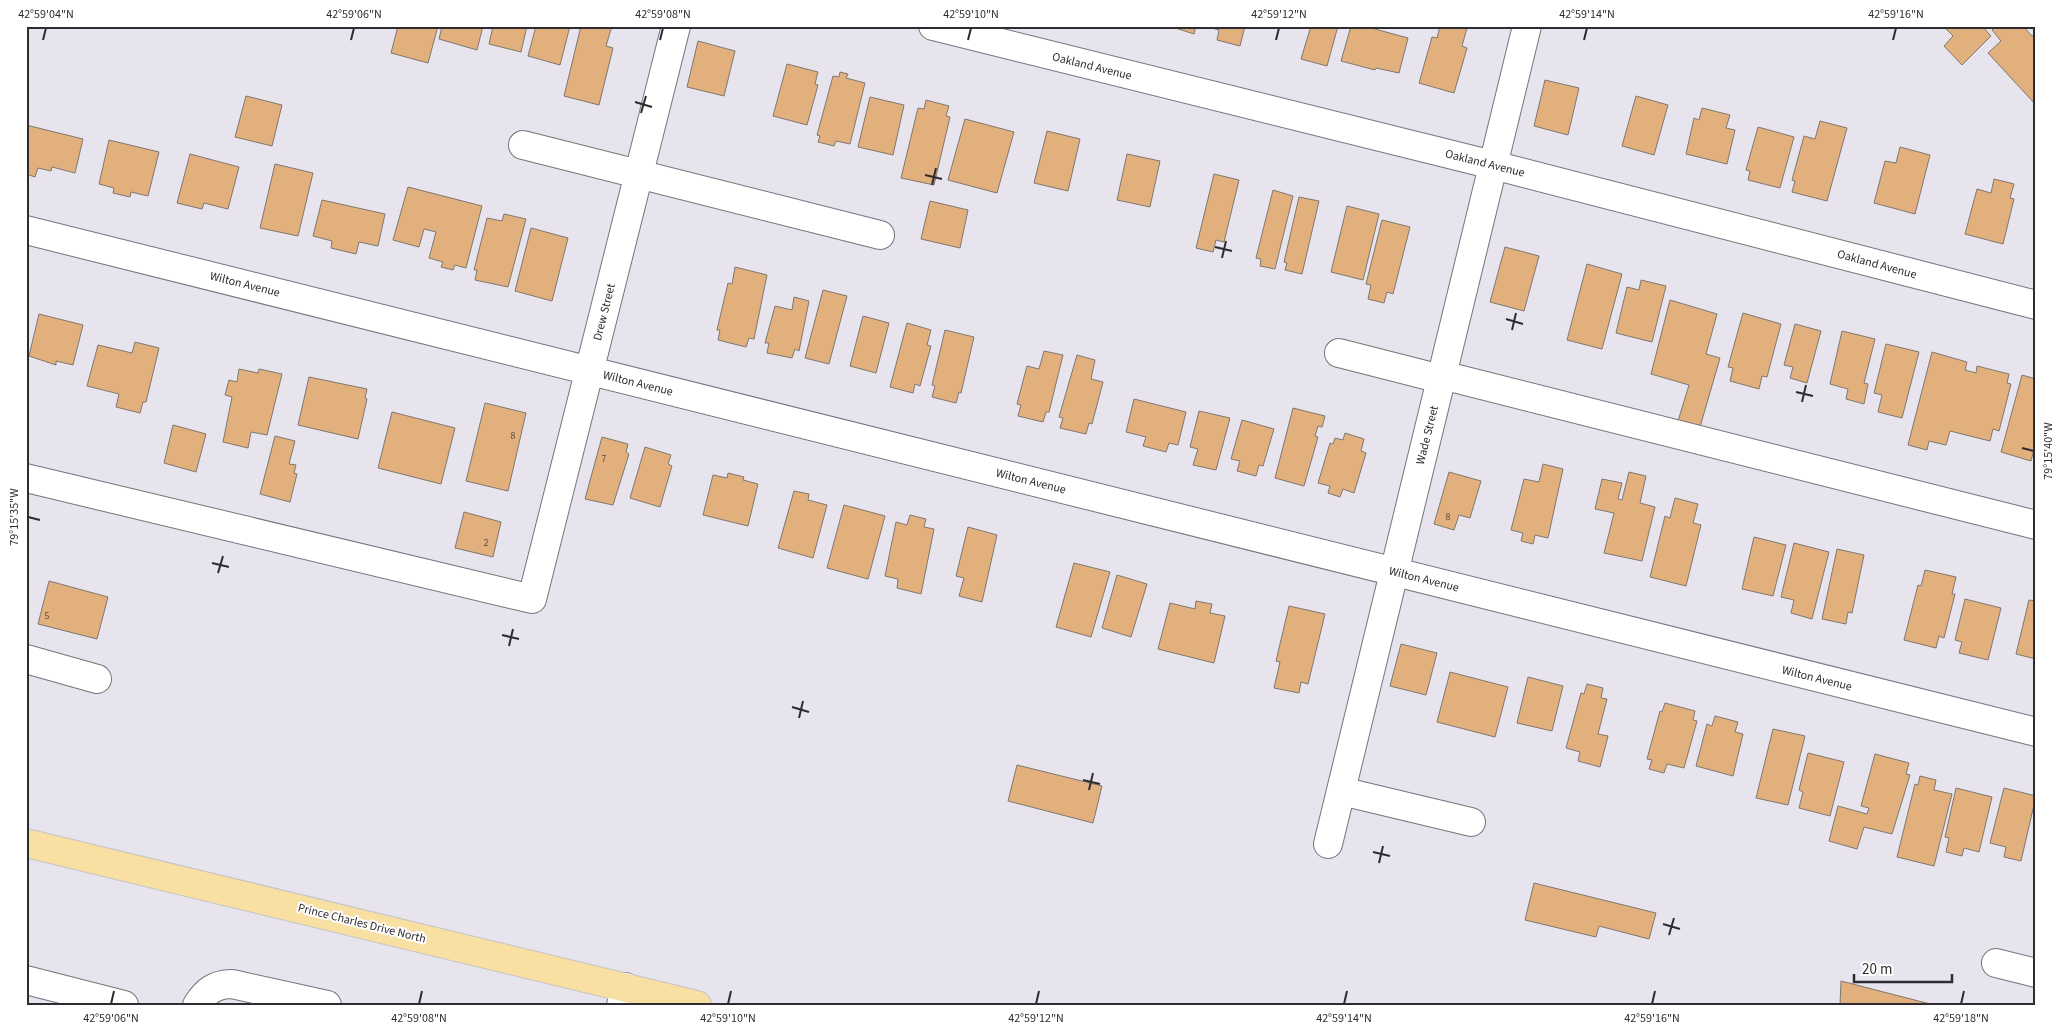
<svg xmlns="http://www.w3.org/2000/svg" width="2062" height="1031" viewBox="0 0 2062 1031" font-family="'Source Sans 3',sans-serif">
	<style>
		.building { fill: #e2b07c; stroke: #7f7771 }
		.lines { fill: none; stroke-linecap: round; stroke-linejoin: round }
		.minor-casing { stroke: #76737c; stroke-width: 30 }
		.major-casing { stroke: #c4c4c5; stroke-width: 30 }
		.minor { stroke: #fff; stroke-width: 28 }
		.major { stroke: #f8dfa2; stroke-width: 28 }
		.ticks { fill: none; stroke: #2e2c30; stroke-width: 2 }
		.labels { text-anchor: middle; stroke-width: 4; stroke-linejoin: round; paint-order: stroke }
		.number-label { font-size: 10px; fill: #5b4d43 }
		.street-label { font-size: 12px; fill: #2e2c30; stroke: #fff }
		.neatline { fill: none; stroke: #2e2c30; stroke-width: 2 }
		.ticks-label { font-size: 12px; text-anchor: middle; fill: #2e2c30 }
	</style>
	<rect width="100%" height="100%" fill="#e8e4ee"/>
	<path class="building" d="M398,26h40l-10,37 -37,-10z
		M442,26h41l-6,24 -38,-11z
		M493,26h34l-6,26 -32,-8z
		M536,26h34l-10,39 -32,-9z
		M581,26h31l-6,20 7,2 -14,57 -35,-9z
		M1169,26h27l-2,8z
		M1216,26h29l-5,20 -23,-6 2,-10 -4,-1z
		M1311,26h27l-11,40 -26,-7z
		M1351,26h13l44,12 -9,35 -23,-5 -1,2 -34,-9z
		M1440,26l27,2 -5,18 5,2 -13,45 -35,-10 13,-46 5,1z
		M1943,26h39l9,10 -29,29 -18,-19 9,-10z
		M1996,26h27l9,10 4,-3v72l-48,-52 13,-12 -9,-11z
		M698,41l37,10 -11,45 -37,-9z
		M787,64l31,8 -3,12 3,1 -11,40 -34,-9z
		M840,72l8,2 -2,4 19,5 -15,61 -14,-3 -2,5 -16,-4 2,-6 -3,-1 16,-59 6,1z
		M1545,80l34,8 -11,47 -34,-9z
		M246,96l36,9 -10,41 -37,-9z
		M1636,96l32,9 -14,50 -32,-9z
		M870,97l34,8 -11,50 -35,-8z
		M926,100l23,6 -3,10 4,1 -16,68 -33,-7 17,-70 6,1z
		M1702,108l28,7 -4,13 9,2 -8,34 -41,-10 8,-36 5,2z
		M965,119l49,13 -17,61 -49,-13z
		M1820,121l27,7 -20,73 -35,-9 3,-11 -3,-1 12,-44 11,3z
		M26,125l57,14 -8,34 -23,-6 -1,4 -13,-3 -3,9 -9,-3z
		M1758,127l36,10 -14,51 -32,-8 2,-9 -4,-1z
		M1047,131l33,8 -12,52 -34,-8z
		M109,140l50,12 -11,44 -17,-4 -1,5 -17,-4 1,-5 -15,-4z
		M1900,147l30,8 -15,59 -41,-11 11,-42 11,2z
		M190,154l49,13 -11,42 -24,-6 -2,6 -25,-6z
		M1127,154l33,7 -10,46 -33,-7z
		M275,164l38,9 -15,63 -38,-8z
		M1214,174l25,6 -15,62 -8,-2 -3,12 -17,-4z
		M1994,179l20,5 -4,14 4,1 -11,45 -38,-10 12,-45 14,4z
		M408,187l74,19 -16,62 -11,-3 -2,5 -12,-3 2,-5 -14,-4 7,-26 -12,-3 -5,18 -26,-7z
		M1273,190l20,6 -18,73 -15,-3 1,-7 -5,-1z
		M1299,197l20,4 -17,73 -17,-4 2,-7 -3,-1z
		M322,200l63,14 -7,32 -19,-4 -3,12 -25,-6 1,-7 -19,-5z
		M930,201l38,9 -8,38 -39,-9z
		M1347,206l32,8 -16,66 -32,-8z
		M504,214l22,5 -18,68 -33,-7 2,-10h-3l13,-52 15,3z
		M1382,220l28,7 -17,67 -6,-2 -3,11 -16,-4 3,-14 -5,-1z
		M531,228l37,10 -16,63 -37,-10z
		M1505,247l34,9 -15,55 -34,-9z
		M1587,264l35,10 -20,75 -35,-9z
		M735,267l32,8 -13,64 -5,-1 -3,9 -28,-7 2,-10h-3l11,-47 4,1z
		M1641,280l25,6 -14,56 -36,-9 11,-46 12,3z
		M823,290l24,6 -18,68 -24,-6z
		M794,297l15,4 -10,50 -4,-2 -3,9 -25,-5 2,-10h-4l10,-37 17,4z
		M1670,300l47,14 -11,40 14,4 -20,69 -22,-6 11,-36 -38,-11z
		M1743,313l38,11 -14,53 -5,-1 -3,13 -29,-8 3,-13 -5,-1z
		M39,314l44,11 -10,40 -17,-4v4l-27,-9z
		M863,316l26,7 -13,50 -26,-7z
		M907,323l24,7 -4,15 4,1 -11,40 -5,-2 -2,9 -23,-6z
		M1795,324l26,7 -14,52 -17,-5 3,-11 -9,-2z
		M945,330l29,7 -13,56 -2,-1 -3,11 -24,-6 3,-11 -3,-1z
		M1842,331l33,8 -11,44 4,1 -4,20 -18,-5 2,-10 -18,-5z
		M135,342l24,6 -13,54h-3l-3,11 -24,-6 3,-13 -32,-8 11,-41 34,8z
		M1886,344l33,8 -17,66 -24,-6 4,-17 -8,-2z
		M1044,351l19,4 -14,57h-3l-3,10 -25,-6 3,-11 -4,-1 10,-38 12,3z
		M1932,352l35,10 -2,8 11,3 1,-7 32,8 -2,9 4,1 -12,47 -6,-2 -3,12 -40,-10 -4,14 -17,-4 -2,9 -19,-5z
		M1077,355l18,5 -4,19 12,3 -11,42 -3,-1 -3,11 -26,-6 3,-10 -4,-1z
		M239,369l19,4 1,-4 23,5 -15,61 -16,-3 -3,16 -25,-6 9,-45 -7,-2 4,-15 8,2z
		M2022,375l14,4v63l-5,19 -30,-9z
		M309,377l58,12 -2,9 2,1 -9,40 -60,-14z
		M1134,399l52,13 -8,33 -9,-2 -3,9 -23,-6 3,-9 -20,-5z
		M485,403l41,10 -18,78 -42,-10z
		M1293,408l32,8 -3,11 -4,-1 -3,10 3,1 -14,49 -29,-8z
		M1199,411l31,7 -14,52 -23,-5 5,-16 -8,-2z
		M392,412l63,16 -14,56 -63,-16z
		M1242,420l32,9 -11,37 -4,-1 -3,11 -19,-5 3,-10 -9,-2z
		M173,425l33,9 -10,38 -32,-9z
		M1345,433l19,6 -3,12 5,2 -12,40 -11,-4 -3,8 -12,-4 2,-7 -12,-3 12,-40 3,1 2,-6 8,2z
		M275,436l20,5 -6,23 7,1 -2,8 3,1 -7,28 -30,-8z
		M602,437l26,7 -2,8 3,2 -16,51 -28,-6z
		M645,447l26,8 -3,9 4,2 -12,41 -30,-9z
		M1543,464l20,5 -15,69 -13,-3 -2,9 -12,-3 2,-8 -12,-3 13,-51 15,3z
		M1449,472l32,9 -11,37 -11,-3 -5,15 -20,-6z
		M1629,472l17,4 -6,27 15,4 -13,54 -38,-8 10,-40 -19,-4 7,-30 20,4 -4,16 4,1z
		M728,473l16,4 -1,3 15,4 -10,42 -45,-11 10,-40 14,3z
		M794,491l15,3 -1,6 19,5 -14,53 -35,-10z
		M1675,498l23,6 -5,19 8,2 -15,61 -36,-9 15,-61 5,2z
		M844,505l41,11 -17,63 -41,-11z
		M464,512l37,10 -8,35 -38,-9z
		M910,515l16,4 -2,8 10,2 -13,65 -24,-6 1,-9 -13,-3 11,-54 11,3z
		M968,527l29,8 -15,67 -23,-6 5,-18 -8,-2z
		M1754,537l32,8 -13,51 -31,-7z
		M1794,543l35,9 -17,67 -21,-6 3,-13 -13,-3z
		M1837,549l27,6 -12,58 -4,-1 -2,12 -24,-5z
		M1074,563l36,9 -19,65 -35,-10z
		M1925,570l31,7 -4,17h3l-11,44 -5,-2 -3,12 -32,-8 14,-55 3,1z
		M1117,575l30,9 -16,53 -29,-9z
		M49,581l59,16 -11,42 -59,-15z
		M1965,599l36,9 -13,52 -29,-7 3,-11 -7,-2z
		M2029,600l7,1v58l-20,-5z
		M1196,601l16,3 -2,9 15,3 -11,47 -56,-14 12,-46 25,6z
		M1289,606l36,8 -17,70 -7,-2 -2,11 -25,-5 6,-26 -4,-1z
		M1401,644l36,9 -11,42 -36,-9z
		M1450,672l58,15 -13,50 -58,-15z
		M1528,677l35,9 -11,45 -35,-8z
		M1587,684l16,4 -2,10 6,1 -9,35 10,2 -8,31 -22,-6 2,-9 -14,-4 15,-55 3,1z
		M1665,703l30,8 -2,9 4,1 -13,47 -17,-4 -3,9 -15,-4 3,-9 -5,-1 13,-48 2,1z
		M1715,716l23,6 -3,10 8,2 -10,42 -37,-10 11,-42 5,2z
		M1773,729l32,7 -17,69 -32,-7z
		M1808,753l36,9 -14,54 -31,-8 4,-16 -4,-2z
		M1875,754l34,9 -3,11 4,1 -18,59 -28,-7 -7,22 -28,-8 9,-35 29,8 2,-6 -8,-2z
		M1017,765l85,21 -9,37 -85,-22z
		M1920,776l16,4 -2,10 18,4 -18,72 -37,-9 18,-73 3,1z
		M1956,788l36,9 -13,55 -15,-4 -2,8 -16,-4 3,-14 -4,-1z
		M2004,788l32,8 -15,65 -17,-4 2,-10 -16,-4z
		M1534,883l122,30 -7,26 -50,-13 -3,11 -71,-17z
		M1841,981l93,24h-94z"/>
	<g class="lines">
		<g class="minor-casing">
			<path id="minor" d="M933,26l560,139 543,140
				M523,145l357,90
				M26,230l2010,502
				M1339,353l102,26
				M1442,375l594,150
				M26,478l506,121 144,-573
				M26,659l71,20
				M1341,791l130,31
				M1328,844l199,-818
				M1996,963l40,10
				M26,980l98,25
				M197,1005c9,-14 18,-21 35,-21l95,21
				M621,1005l4,-18"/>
		</g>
		<g class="major-casing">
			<path id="major" d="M26,843l671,162"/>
		</g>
		<use href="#minor" class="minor"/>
		<use href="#major" class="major"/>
	</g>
	<path class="ticks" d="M43,40l3,-12M351,40l3,-12M660,40l3,-12M968,40l3,-12M1276,40l3,-12M1584,40l3,-12M1893,40l3,-12M635,102l17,5M641,113l5,-17M925,175l17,4M932,185l4,-17M1215,247l17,4M1222,258l4,-17M1506,319l17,5M1512,330l4,-17M1796,392l17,4M1802,402l4,-17M2022,448l12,3M28,517l12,3M212,563l17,4M218,573l5,-17M502,635l17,4M509,646l4,-17M792,707l17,5M799,718l4,-17M1083,780l17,4M1089,790l4,-17M1373,852l17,4M1379,863l4,-17M1663,924l17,5M1669,935l5,-17M111,1004l3,-13M419,1004l3,-13M728,1004l3,-13M1036,1004l3,-13M1344,1004l3,-13M1652,1004l3,-13M1961,1004l3,-13"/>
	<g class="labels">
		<g class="number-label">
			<text x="513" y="439">8</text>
			<text x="604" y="462">7</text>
			<text x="1448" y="520">8</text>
			<text x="486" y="546">2</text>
			<text x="47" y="619">5</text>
		</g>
		<g class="street-label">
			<text transform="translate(1092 66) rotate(14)" y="4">Oakland Avenue</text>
			<text transform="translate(1485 163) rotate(14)" y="4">Oakland Avenue</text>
			<text transform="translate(1877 264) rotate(15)" y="4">Oakland Avenue</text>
			<text transform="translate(245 284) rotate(14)" y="4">Wilton Avenue</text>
			<text transform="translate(604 312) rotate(-76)" y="4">Drew Street</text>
			<text transform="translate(638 383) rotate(14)" y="4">Wilton Avenue</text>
			<text transform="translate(1427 435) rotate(-76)" y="4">Wade Street</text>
			<text transform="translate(1031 481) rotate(14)" y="4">Wilton Avenue</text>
			<text transform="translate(1424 579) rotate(14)" y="4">Wilton Avenue</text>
			<text transform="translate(1817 678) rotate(14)" y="4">Wilton Avenue</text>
			<text transform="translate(362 923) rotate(14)" y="4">Prince Charles Drive North</text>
		</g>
	</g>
	<rect width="2062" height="1031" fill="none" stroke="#ffffff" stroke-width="55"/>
	<path d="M1854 974v8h98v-8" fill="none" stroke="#2e2c30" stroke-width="2.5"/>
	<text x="1862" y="974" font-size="15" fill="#2e2c30" stroke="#ffffff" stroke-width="4" paint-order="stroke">20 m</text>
	<rect x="28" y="28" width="2006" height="976" class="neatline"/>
	<g class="ticks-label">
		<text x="46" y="18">42°59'04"N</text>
		<text x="354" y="18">42°59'06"N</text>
		<text x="663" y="18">42°59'08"N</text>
		<text x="971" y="18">42°59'10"N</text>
		<text x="1279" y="18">42°59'12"N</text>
		<text x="1587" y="18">42°59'14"N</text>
		<text x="1896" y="18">42°59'16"N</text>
		<text transform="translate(2048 451) rotate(-90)" y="4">79°15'40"W</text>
		<text transform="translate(14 517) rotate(-90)" y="4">79°15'35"W</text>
		<text x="111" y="1022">42°59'06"N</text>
		<text x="419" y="1022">42°59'08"N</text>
		<text x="728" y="1022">42°59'10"N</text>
		<text x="1036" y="1022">42°59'12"N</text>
		<text x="1344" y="1022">42°59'14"N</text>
		<text x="1652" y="1022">42°59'16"N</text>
		<text x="1961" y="1022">42°59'18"N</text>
	</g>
</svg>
